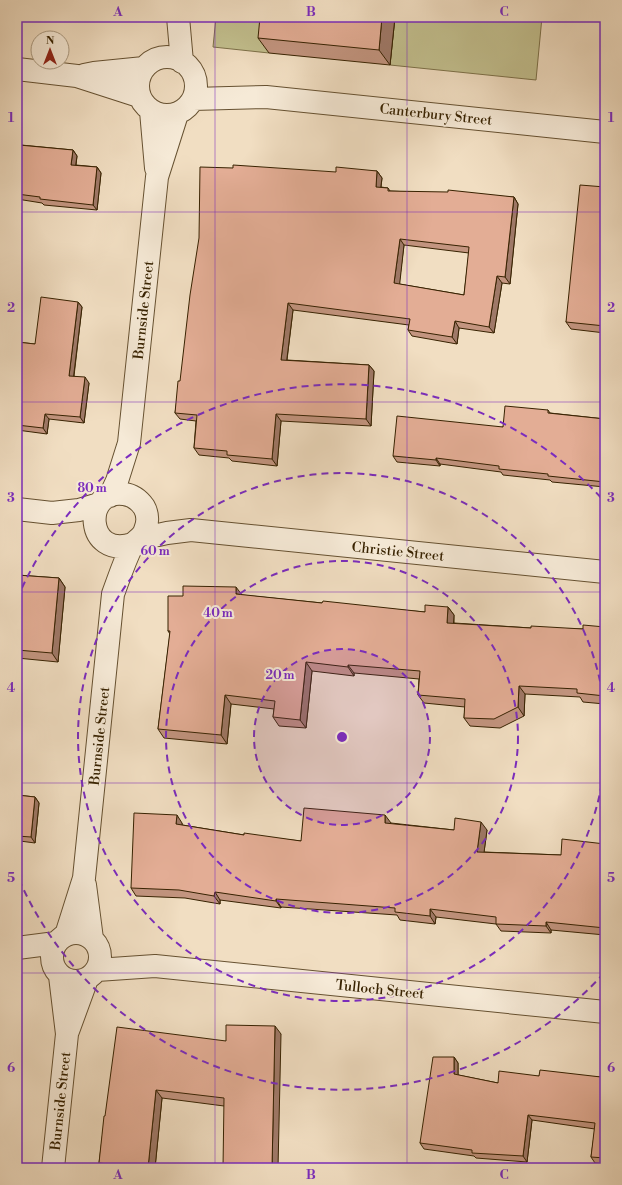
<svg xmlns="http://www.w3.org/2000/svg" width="622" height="1185" viewBox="0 0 622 1185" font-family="'Libre Bodoni',serif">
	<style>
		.green { fill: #c2bf8e; stroke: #7c7048 }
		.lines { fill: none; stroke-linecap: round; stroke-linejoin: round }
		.street-casing { stroke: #665131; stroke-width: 24 }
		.street { stroke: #f6ead7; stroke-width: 22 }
		.wall { fill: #c39580; stroke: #372201; fill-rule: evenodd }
		.shaded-wall { fill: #9f7968; stroke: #372201 }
		.building { fill: #e3ad95; stroke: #372201; fill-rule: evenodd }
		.grid { fill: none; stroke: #7b2cbf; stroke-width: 1; stroke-opacity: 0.55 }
		.ring { fill: none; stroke: #7b2cbf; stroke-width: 2; stroke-dasharray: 7 5 }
		.labels { text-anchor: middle; stroke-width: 4; stroke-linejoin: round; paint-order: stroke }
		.street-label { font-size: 14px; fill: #372201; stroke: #f6ead7 }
		.centre { fill: #7b2cbf; stroke: #f6ead7; stroke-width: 2 }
		.ring-label { font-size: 12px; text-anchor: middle; font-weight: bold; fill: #7b2cbf; stroke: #f6ead7; stroke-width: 4; stroke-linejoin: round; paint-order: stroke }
		.neatline { fill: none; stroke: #7b2cbf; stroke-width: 1.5 }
		.grid-label { font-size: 13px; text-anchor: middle; font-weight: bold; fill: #7b2cbf }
	</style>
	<rect width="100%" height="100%" fill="#f1dec2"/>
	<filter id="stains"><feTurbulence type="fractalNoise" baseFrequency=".005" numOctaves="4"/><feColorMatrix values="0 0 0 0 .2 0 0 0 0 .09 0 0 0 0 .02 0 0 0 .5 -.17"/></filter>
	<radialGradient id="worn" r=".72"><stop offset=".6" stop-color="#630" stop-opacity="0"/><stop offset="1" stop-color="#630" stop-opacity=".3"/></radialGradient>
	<path class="green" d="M216,17h56l-3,36 -56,-6z
		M395,17h147l-6,63 -146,-15z"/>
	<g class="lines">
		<g class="street-casing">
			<path id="street" d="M178,17l4,45
				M138 86a29 29 0 1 1 58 0a29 29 0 1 1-58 0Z
				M17,69l60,7 62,20
				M84,75l10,-2 50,-5
				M193,99l73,-2 339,35
				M151,111l5,57
				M110,496l7,-15 12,-38 28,-266 20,-63
				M17,509l35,4 27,-3 20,-6
				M140,539l27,-6 24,-3 414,42
				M85,885l7,54
				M52 957a24 24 0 1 1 48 0a24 24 0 1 1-48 0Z
				M66,935l18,-57 29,-284c6,-16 11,-32 19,-48 3,-6 11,-8 13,-16 3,-7 3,-16 -1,-23 -5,-7 -12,-12 -20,-13 -42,-6 -39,66 9,50
				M17,948l39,-5
				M97,970l58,-4 450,46
				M68,1031l19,-52
				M53,1168l14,-134 -7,-58"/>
		</g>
		<use href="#street" class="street"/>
	</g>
	<path class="wall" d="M395,17l-5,48 -121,-12 -11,-15z
		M17,142h2l2,3 52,5 4,6 -1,9 21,2 4,6 -4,37 -53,-5 -2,-2 -25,-4z
		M377,171l5,7 -1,9 7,1 2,3 124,6 4,7 -8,80 -8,-1 -8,50 -35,-5 -2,16 -45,-8 -4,-6 1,-5 -116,-15 -6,50 82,5 5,6 -3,55 -90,-5 -4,45 -45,-5 -3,-3 -30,-3 -5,-7 2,-27 -16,-2 -5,-6 5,-32 156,-209zM404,245l65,8 -5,42 -65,-11z
		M605,187v146l-34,-4 -5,-7z
		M78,302l4,5 -8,69 15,7 -5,40 -35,-4 -2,15 -30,-4v-88l18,2z
		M548,410l2,3 55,6v68l-53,-5 -2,-2 -47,-5 -2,-3 -61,-8v2l-43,-4 -4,-6 110,-29z
		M17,575l42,3 6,9 -7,75 -41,-4z
		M242,595l80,8 103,9 23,-5 6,8v8l77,5 52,1 22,-2v77l-22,-2 -3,-5 -55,-3 -1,22 -24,12 -30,-2 -6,-8 1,-11 -41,-4 -6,-8 1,-16 -65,-6v3l-42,-5 -6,57 -27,-2 -6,-9 1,-8 -43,-5 -4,40 -63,-6 -6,-9 12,-95 -2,-3 15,-35z
		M17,795l18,2 4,6 -4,40 -15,-2 -3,28z
		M182,823v2l62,10 57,6 90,-18 63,7h33l-3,22 77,3 44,-10v90l-54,-5v3l-50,-2 -5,-7 -60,-7 -1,7 -35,-4 -3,-5 -116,-8v1l-61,-8v4l-35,-6 -49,-2 -5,-8z
		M281,1034l-57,72 -62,-8 -7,70h-53l-3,-5 6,-47 121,-75z
		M454,1057l4,6v12l40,8 41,-7 62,1 4,-3v90l-10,-1 -4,-6 4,-28 -63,-9 -5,42 -51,-4 -2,-2 -50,-7 -4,-6z"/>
	<path class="shaded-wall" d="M382,17h13l-5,48 -11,-15z
		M73,150l4,6 -2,14 -4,-5z
		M97,167l4,6 -4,37 -4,-5z
		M377,171l5,7 -2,15 -4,-6z
		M514,197l4,7 -8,80 -5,-7z
		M400,239l4,6 -5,45 -5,-7z
		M497,276l5,7 -8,50 -5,-6z
		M78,302l4,5 -9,74 -4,-5z
		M288,303l5,7 -7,56 -5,-6z
		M455,321l4,7 -2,16 -5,-7z
		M369,365l5,6 -3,55 -5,-7z
		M85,377l4,6 -5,40 -4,-6z
		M45,414l4,5 -2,15 -4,-6z
		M276,414l5,7 -4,45 -5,-7z
		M436,458l4,6v2l-4,-6z
		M59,578l6,9 -7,75 -6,-9z
		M236,587l6,8 -6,-1z
		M448,607l6,8 -1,16 -6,-8z
		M306,662l6,9 -6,57 -6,-8z
		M348,665l6,8v3l-6,-9z
		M519,686l6,8 -1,22 -6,-9z
		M225,695l6,9 -4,40 -6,-9z
		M35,797l4,6 -4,40 -4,-6z
		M177,815l5,8v9l-6,-8z
		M385,815l6,8 -1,8 -5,-8z
		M481,822l6,8 -4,30 -6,-8z
		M17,837l3,4 -3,28z
		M605,844v33l-3,-5z
		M215,892l5,8v4l-6,-8z
		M276,899l5,8v1l-5,-7z
		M430,909l6,8 -1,7 -5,-8z
		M546,922l5,8v3l-5,-7z
		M275,1026l6,8 -3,134h-6z
		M17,1033l2,2 -2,18z
		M454,1057l4,6v17l-4,-6z
		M156,1090l6,8 -7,70h-7z
		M528,1115l4,5 -5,42 -4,-6z"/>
	<path class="building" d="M260,17h122l-3,33 -121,-12z
		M17,142h2v3l54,5 -2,15 26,2 -4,38 -53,-6v-2l-23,-3z
		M233,165l103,7v-5l41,4 -1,16 12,1v3l60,1v-2l66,7 -9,80 -8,-1 -8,51 -34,-6 -3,16 -44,-7 2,-11 -122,-16 -7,57 88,5 -3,54 -90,-5 -4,45 -45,-4v-4l-33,-3 3,-33 -22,-2 3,-32h2l10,-86 9,-57 1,-71 33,1zM400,239l69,8 -5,48 -70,-12z
		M580,185l25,2v139l-39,-4z
		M41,297l37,5 -9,74 16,1 -5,40 -35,-3 -2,14 -26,-3v-83l18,2z
		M505,406l43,4v3l57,6v63l-57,-6v-2l-49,-5v-3l-63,-8v2l-43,-4 4,-40 106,11z
		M17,575l42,3 -7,75 -35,-3z
		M183,586l53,1v7l86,9 1,-2 102,11v-7l23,2 -1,16 84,5v-2l52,3v-4l22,2v69l-28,-3v-4l-58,-3 -1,21 -24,12 -30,-1 1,-19 -47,-4 2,-24 -72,-6v2l-42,-5 -6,58 -27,-3 2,-16 -50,-6 -4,40 -63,-6 12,-98h-2v-35h15z
		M17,795l18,2 -4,40 -14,-1z
		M304,808l81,7v8l69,7 1,-12 26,4 -4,30 84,3 1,-16 43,5 -3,28h3v56l-59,-6v4l-50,-2v-7l-66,-8v7l-35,-4v-4l-119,-9v2l-61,-9 -1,4 -35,-6 -48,-2 3,-75 43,2 -1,9 68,11v-2l57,8z
		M226,1025l49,1 -3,142h-49l1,-70 -68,-8 -8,78h-30v-3l-19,-2 5,-47h1l12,-89 109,14z
		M433,1057h21v17l44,9 1,-12 40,5 1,-6 61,7v-3h4v84l-14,-1 4,-34 -67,-8 -5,41 -51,-3v-3l-52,-7z"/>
	<path class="grid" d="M215,17v1151M407,17v1151M17,212h588M17,402h588M17,592h588M17,783h588M17,973h588"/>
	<circle cx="342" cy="737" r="88" fill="#7b2cbf" fill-opacity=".12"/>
	<g class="ring">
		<circle cx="342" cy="737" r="88"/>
		<circle cx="342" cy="737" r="176"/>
		<path d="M605 760A264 264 0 1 1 605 714"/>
		<path d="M604 973A353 353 0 0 1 17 875M17 599A353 353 0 0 1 604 501"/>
	</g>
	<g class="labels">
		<g class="street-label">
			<text transform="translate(436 114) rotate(6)" y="5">Canterbury Street</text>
			<text transform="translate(143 310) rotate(-84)" y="5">Burnside Street</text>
			<text transform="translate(398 551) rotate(6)" y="5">Christie Street</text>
			<text transform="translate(99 736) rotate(-84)" y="5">Burnside Street</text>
			<text transform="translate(380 989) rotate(6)" y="5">Tulloch Street</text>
			<text transform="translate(60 1101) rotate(-84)" y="5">Burnside Street</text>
		</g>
	</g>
	<circle cx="342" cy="737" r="6" class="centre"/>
	<g class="ring-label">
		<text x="92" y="492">80 m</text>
		<text x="155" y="555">60 m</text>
		<text x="218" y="617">40 m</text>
		<text x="280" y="679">20 m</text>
	</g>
	<rect width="622" height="1185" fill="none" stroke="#f1dec2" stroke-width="44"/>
	<g transform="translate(50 50)"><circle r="19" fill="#f6ead7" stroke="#aa9a81"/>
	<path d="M0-3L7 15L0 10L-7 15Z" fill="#8f2418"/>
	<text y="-6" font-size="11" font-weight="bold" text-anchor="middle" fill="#372201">N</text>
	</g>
	<rect x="22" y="22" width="578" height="1141" class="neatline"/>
	<g class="grid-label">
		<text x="118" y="16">A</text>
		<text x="311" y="16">B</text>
		<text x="504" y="16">C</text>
		<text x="11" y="122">1</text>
		<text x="611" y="122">1</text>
		<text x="11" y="312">2</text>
		<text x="611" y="312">2</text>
		<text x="11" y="502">3</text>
		<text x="611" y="502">3</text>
		<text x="11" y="692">4</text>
		<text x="611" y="692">4</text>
		<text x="11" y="882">5</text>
		<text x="611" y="882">5</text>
		<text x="11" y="1072">6</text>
		<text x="611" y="1072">6</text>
		<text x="118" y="1179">A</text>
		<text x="311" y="1179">B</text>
		<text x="504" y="1179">C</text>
	</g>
	<rect width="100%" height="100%" filter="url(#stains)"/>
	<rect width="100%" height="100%" fill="url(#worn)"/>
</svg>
